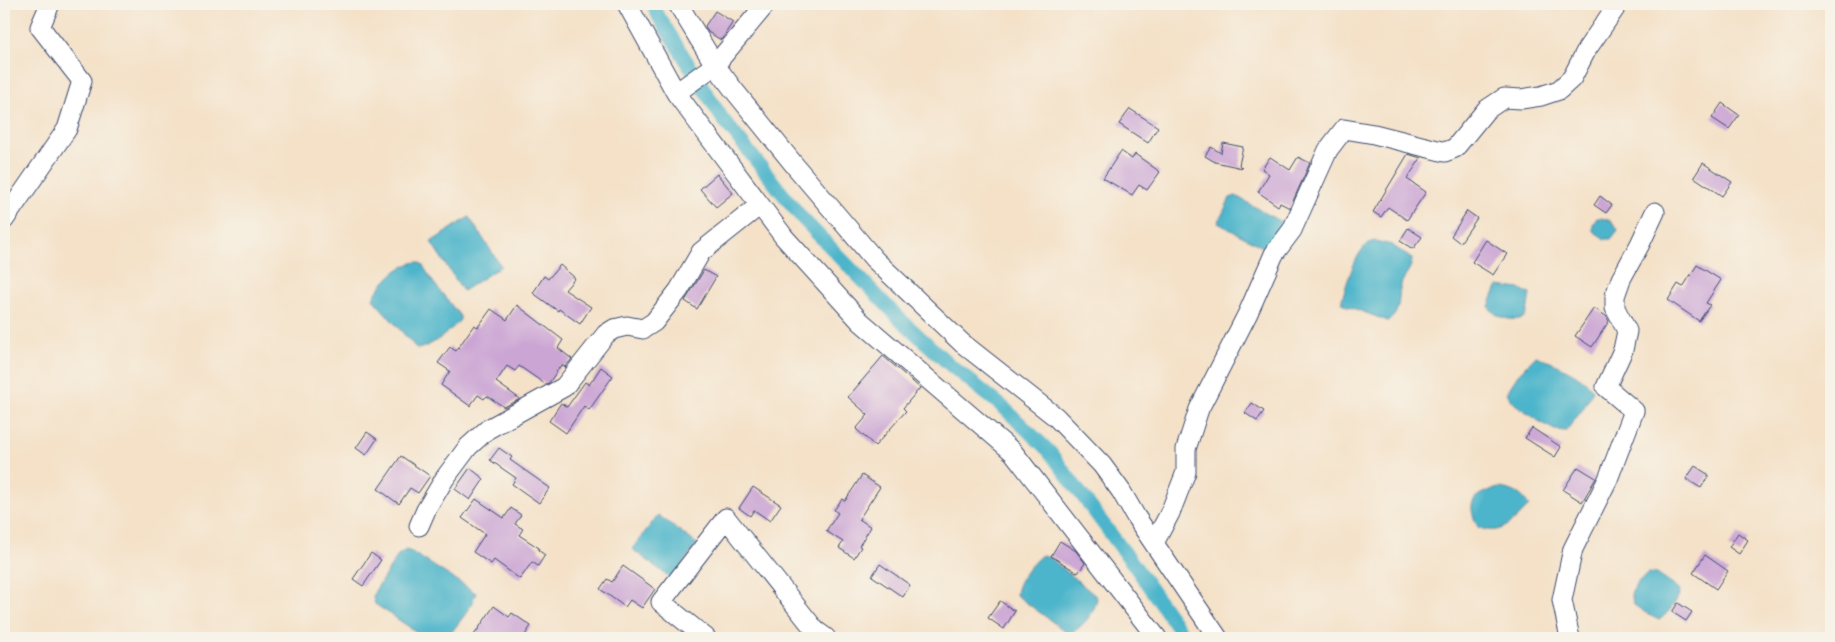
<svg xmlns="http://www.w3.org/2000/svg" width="1835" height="642" viewBox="0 0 1835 642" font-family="'Patrick Hand',sans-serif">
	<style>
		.water { fill: #4db5cb; stroke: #347294 }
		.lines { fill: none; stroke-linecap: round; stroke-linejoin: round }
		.canal { stroke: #4db5cb; stroke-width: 14 }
		.building { fill: #cba5d4 }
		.minor-casing { stroke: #3c4a6e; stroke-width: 21 }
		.minor { stroke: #fff; stroke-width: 19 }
	</style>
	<rect width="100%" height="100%" fill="#f7f3e8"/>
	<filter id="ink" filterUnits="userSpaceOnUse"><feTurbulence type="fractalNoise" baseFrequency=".02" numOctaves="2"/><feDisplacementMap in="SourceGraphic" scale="10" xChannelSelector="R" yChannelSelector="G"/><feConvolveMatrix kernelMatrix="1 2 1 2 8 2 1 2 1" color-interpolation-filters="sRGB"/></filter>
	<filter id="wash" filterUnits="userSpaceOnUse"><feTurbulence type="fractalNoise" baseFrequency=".0096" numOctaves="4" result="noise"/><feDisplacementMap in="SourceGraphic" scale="20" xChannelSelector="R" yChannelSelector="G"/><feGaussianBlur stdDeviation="1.12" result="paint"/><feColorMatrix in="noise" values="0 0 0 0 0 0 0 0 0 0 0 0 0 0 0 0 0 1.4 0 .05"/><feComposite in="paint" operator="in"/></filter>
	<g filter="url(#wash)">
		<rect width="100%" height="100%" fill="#f4e1c8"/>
		<path class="water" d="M1236,196l50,29 -18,25 -50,-27 12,-25z
			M469,217l32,49 -38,25 -32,-49z
			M1597,218c11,0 16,3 21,12l-7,9h-6l-12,-8v-7z
			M1375,241l17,4 20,14c0,10 -8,16 -11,26 -4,13 1,27 -13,36l-41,-15 -4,-2 -1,-5c5,-15 15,-56 33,-58z
			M418,262l4,2 11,18 27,34v4c-10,11 -28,27 -43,29l-44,-50c7,-16 27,-36 45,-37z
			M1498,286l22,3 10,5 -3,19 -5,6c-14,1 -24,0 -33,-12l4,-11z
			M1536,356c17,7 47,19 57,34l-10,19 -17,22 -11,-1 -12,-6 -32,-23 -4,-9 13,-20z
			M1499,488c14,2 23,5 30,18 -17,16 -27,31 -51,21 -13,-26 -5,-33 21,-39z
			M658,515l39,29 -25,35 -40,-30z
			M406,550l6,2 64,41 -8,18 -21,27 -23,-1 -49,-33 -2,-7 2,-6 24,-37z
			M1042,555l7,2 48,40c-1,15 -15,31 -28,37l-53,-39c1,-15 15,-31 26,-40z
			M1647,573l10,1 23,16c-2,11 -11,23 -21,30l-10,-5 -15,-10 -3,-11 6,-11z"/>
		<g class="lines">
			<path class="canal" d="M653,4l6,13 63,101 80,100 96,99 51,47 54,43 46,44 85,114 51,73"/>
		</g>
		<g id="blocks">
			<path class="building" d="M715,11l18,11 -12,18 -13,-8 -3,-6z
				M1722,103l17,12 -10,14 -17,-11z
				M1130,109l28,18 -10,16 -29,-19z
				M1223,143l20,4 -4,18 3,3 -27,-6 -10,-6 6,-9 10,6z
				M1121,151l11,8 3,-5 25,18 -13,18 -8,-5 -7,10 -29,-17z
				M1408,154l13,4 -14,21 19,13 -19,28 -19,-13 -7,10 -8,-5z
				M1270,157l20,13 8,-13 12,6 -20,45 -10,-5 -2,3 -20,-14 11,-18 -7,-5z
				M1703,163l29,19 -10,14 -28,-19z
				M717,174l16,19 -17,14 -16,-18z
				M1600,196l12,9 -6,8 -12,-8z
				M1467,211l10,7 -17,25 -9,-7z
				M1408,228l14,9 -9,12 -13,-8z
				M1486,240l21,14 -14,21 -21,-13z
				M560,265l15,13 -10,12 26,17 -11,17 -21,-15 -1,2 -25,-18 11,-17 4,3z
				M1697,265l24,15 -15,23 4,2 -11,16 -31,-21 10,-16 5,3z
				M704,270l12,7 -19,32 -12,-8z
				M517,305l46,35 -5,8 14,11 -7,8 -4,-2 -12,18 -4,1 -26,-18 -4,5 -8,-5 -11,16 24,17 -16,8 -17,-11 -3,3 -6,-4 -8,11 -29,-21 9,-14 -12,-8 12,-16 6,4 18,-26 4,2 13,-18 16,11z
				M1594,308l12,8 3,5 -17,26 -17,-11z
				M883,356l37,32 -17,20 3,3 -31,35 -19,-17 12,-14 -20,-18z
				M601,367l12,9 -24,34 -5,-4 -18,27 -17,-12 12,-18 6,4 18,-25 4,3z
				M1252,403l12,8 -7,10 -12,-8z
				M1532,428l29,19 -6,10 -30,-19z
				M367,432l10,7 -11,16 -10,-7z
				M499,448l13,9 -2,3 40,28 -11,15 -27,-19 4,-6 -26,-18z
				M401,456l29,20 -12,17 -8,-5 -11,16 -21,-15z
				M1695,466l14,9 -8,13 -15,-9z
				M1578,467l18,11 -14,24 -19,-12z
				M470,468l14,11 -14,21 -15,-11z
				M862,475l18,12 -21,32 12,8 -12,19 2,1 -7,11 -15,-10 4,-6 -17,-11 12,-18 -4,-3 8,-11 3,2z
				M753,487l28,18 -11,16 -16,-11 -4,6 -11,-8z
				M476,499l28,19 7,-10 10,7 -6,9 8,5 -4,6 20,13 -1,2 7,5 -7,11 -6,-4 -12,17 -26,-19 -3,4 -18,-12 12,-18 -23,-16z
				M1738,533l10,7 -9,14 -10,-7z
				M1060,541l16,10 9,12 -7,10 -27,-17z
				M371,553l10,7 -18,26 -10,-7z
				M1705,555l23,16 -12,18 -23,-16z
				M880,564l30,21 -7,12 -31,-21z
				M623,566l32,23 -13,19 -12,-8 -5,7 -25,-18 7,-10 5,3z
				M1000,601l15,10 -11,18 -16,-11z
				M1678,603l14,9 -6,9 -14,-9z
				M494,606l15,11 3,-4 19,13 -8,12h-51z"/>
		</g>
	</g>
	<g filter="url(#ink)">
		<use href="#blocks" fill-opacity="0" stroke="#3c4a6e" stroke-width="1"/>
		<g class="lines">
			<g class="minor-casing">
				<path id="minor" d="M627,4l49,89 108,144 76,84 153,131 144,186
					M678,4l37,61 18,24 63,78 78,92 88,84 94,74 46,48 19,26 15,26 82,121
					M676,93l39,-28 51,-61
					M4,220l63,-91 15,-48 -42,-54 10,-23
					M419,526l7,-16 19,-32 23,-31 20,-18 76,-42 42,-53 8,-5 13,-3 16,3 11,-7 25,-32 22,-38 59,-47
					M1154,543l16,-30 16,-41v-23l13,-40 49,-96 26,-59 18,-24 36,-80 16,-21 30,5 71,18 10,-4 31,-38 18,-12 17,1 20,-3 18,-6 13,-12 15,-29 31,-45
					M706,638l-45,-36 65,-84 89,112 11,8
					M1570,638l-8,-38 11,-51 35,-70 26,-68 -28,-24 17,-37 4,-19 -12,-23v-12l6,-17 19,-35 15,-32"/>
			</g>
			<use href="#minor" class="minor"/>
		</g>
	</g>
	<rect width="1835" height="642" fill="none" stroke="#f7f3e8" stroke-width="20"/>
</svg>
